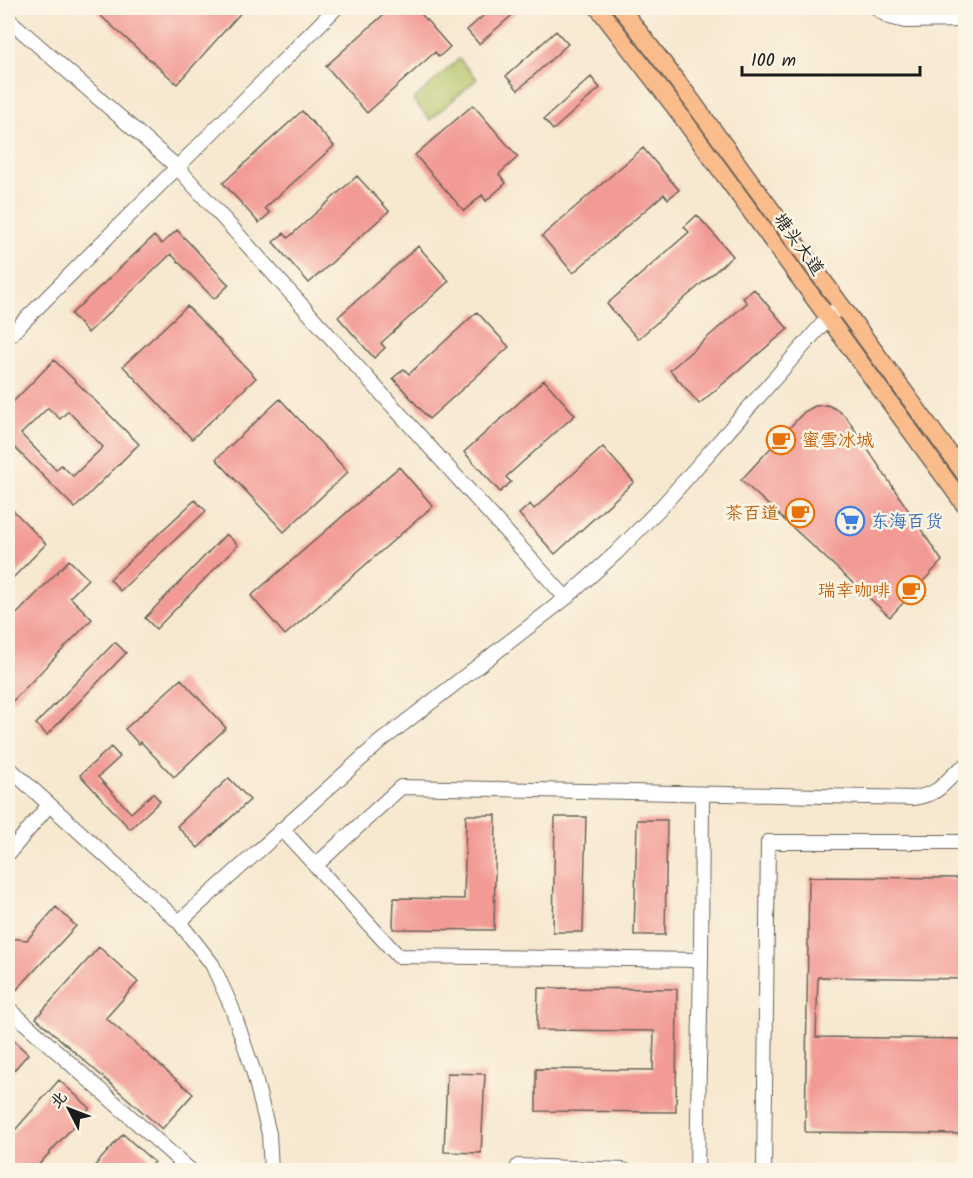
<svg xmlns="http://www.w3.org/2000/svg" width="973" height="1178" viewBox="0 0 973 1178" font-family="Kalam,'LXGW WenKai TC',sans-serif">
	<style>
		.green { fill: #b1c266; stroke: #666f41; stroke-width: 1.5 }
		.building { fill: #f29a94; fill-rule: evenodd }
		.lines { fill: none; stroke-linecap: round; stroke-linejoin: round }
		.minor-casing { stroke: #69635b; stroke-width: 16 }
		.major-casing { stroke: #69635b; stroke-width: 19 }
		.minor { stroke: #fff; stroke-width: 14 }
		.major { stroke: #fabc8b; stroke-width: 16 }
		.labels { text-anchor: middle; stroke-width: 5; stroke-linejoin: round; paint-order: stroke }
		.street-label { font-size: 18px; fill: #1c1c1c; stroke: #fcf5e5 }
		.food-label { font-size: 18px; fill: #c56008; stroke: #fcf5e5; text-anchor: end }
		.shop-label { font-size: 18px; fill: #366cbe; stroke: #fcf5e5; text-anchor: start }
	</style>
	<rect width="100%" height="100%" fill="#fcf5e5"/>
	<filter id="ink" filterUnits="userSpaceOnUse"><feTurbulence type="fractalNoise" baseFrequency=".0167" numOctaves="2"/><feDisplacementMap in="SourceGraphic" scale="12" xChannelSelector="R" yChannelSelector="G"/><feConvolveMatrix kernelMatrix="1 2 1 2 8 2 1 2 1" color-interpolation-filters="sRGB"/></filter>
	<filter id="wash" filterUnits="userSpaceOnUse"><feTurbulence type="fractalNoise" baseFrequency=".008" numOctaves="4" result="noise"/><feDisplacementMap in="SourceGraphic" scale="24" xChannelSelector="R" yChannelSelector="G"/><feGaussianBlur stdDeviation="1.35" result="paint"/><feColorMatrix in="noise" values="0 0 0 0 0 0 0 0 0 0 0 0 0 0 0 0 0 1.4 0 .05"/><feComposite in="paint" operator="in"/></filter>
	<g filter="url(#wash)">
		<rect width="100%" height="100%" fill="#f7e8d0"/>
		<path class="green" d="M459,59l18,20 -47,41 -17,-20z"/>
		<g id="blocks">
			<path class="building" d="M92,8h153l-68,76z
				M391,8h25l34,39 -11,10 -4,-5 -68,61 -41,-47z
				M492,8h28l-41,36 -12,-14z
				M556,31l12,13 -50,46 -12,-14z
				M591,77l9,11 -47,42 -9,-11z
				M473,105l45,52 -19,17 7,9 -20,18 -4,-6 -18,16 -49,-56z
				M302,111l32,35 -69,62 5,5 -11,10 -36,-40z
				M643,148l36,42 -11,9 -4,-5 -91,79 -31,-37z
				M357,176l32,35 -80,72 -36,-41 11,-9 4,5z
				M697,215l36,41 -95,83 -31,-35 82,-72 -5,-5z
				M177,230l52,55 -15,14 -43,-45 -83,79 -17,-19 83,-78 8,8z
				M418,246l31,35 -68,62 4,5 -11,10 -36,-41z
				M754,289l34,40 -89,75 -29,-34 77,-67 -4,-5z
				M187,306l69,72 -64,61 -69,-73z
				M477,312l32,35 -80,72 -36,-41 11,-9 5,5z
				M54,360l85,84 -64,64 -67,-67v-34zM48,408l12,11 8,-8 35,36 -30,29 -12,-11 -5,5 -35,-36z
				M544,380l31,35 -69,62 5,5 -11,10 -36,-40z
				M280,399l68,73 -64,60 -68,-73z
				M827,405l11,5 9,8 95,143 -52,56 -149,-137 63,-68 11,-6z
				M603,447l31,35 -79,72 -36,-40 11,-10 4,5z
				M399,467l34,39 -148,129 -34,-39z
				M195,500l11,11 -86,80 -10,-12z
				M8,505l38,39 -38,39z
				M226,534l12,11 -82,84 -11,-11z
				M69,560l19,19 -18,18 22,22 -79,82 -5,-6v-72z
				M115,642l11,11 -79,82 -11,-11z
				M181,679l45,49 -52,49 -33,-35 -2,2 -14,-15z
				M111,747l9,10 -22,20 33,36 22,-20 7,8 -30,28 -50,-54z
				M229,778l21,22 -52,48 -21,-22z
				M466,815h30l-2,115 -101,-1 1,-31 70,1z
				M555,817h31l-3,115h-30z
				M637,820h30l-2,115h-31z
				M809,877l157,1v101l-148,-2 -2,60 150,2v95l-161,-2z
				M56,907l20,19 -68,73v-61l19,2z
				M99,947l39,35 -32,36 87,76 -31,35 -126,-111z
				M538,988l139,1 -1,123 -140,-1v-42l117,1 1,-39 -117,-1z
				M8,1035l20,19 -20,23z
				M447,1073l38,1 -4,79 -37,-1z
				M59,1080l31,28 -56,62h-26v-32z
				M123,1134l31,28 -8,8h-55z"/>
		</g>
	</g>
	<g filter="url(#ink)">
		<use href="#blocks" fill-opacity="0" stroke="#69635b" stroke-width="1.5"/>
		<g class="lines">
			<g class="minor-casing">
				<path id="minor" d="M876,8l13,9 16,4 61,-1
					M8,19l169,148 389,431
					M8,337l328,-329
					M8,767l171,155 33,42 20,44 21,62 16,64 2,36
					M282,829l116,127 303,4
					M8,854l41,-49
					M315,866l86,-79 512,11c33,-5 29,-18 53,-33
					M179,922l202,-181 185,-143 50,-45 48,-49 170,-193
					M8,1008l182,162
					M518,1166l106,4
					M697,1170l4,-210 1,-166
					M764,1170l4,-328h198"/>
			</g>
			<g class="major-casing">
				<path id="major" d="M598,8l75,97 293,402
					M621,8l66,86 279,382"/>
			</g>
			<use href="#minor" class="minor"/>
			<use href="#major" class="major"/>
		</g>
	</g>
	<defs>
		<g id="cafe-ring" transform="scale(1.5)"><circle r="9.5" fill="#fcf5e5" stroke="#e8710a" stroke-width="1.5"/><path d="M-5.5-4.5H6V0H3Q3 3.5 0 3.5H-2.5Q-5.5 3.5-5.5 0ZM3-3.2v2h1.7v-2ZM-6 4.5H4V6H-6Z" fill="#e8710a"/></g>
		<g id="supermarket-ring" transform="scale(1.5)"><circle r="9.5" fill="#fcf5e5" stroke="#3f7fe0" stroke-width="1.5"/><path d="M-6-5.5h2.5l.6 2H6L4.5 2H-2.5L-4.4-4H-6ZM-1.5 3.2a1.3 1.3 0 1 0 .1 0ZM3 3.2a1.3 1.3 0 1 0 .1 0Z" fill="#3f7fe0"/></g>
	</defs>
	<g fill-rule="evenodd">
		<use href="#cafe-ring" x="781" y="440"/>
		<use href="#cafe-ring" x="800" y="513"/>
		<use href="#supermarket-ring" x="850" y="521"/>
		<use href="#cafe-ring" x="911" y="590"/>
	</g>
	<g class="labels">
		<g class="street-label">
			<text transform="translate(799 244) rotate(54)" y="6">塘头大道</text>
		</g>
		<g class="food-label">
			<text x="802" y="446" text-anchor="start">蜜雪冰城</text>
			<text x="779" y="519">茶百道</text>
			<text x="890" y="596">瑞幸咖啡</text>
		</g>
		<g class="shop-label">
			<text x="871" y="527">东海百货</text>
		</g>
	</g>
	<rect width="973" height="1178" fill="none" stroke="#fcf5e5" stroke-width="30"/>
	<g transform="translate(69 1109) rotate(312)" stroke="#fcf5e5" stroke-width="4.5" paint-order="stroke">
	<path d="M0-4.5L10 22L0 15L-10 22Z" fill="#1c1c1c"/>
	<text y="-9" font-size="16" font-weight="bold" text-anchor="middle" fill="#1c1c1c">北</text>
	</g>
	<path d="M742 66v9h178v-9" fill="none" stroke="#1c1c1c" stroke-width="3"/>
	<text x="751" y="66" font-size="18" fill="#1c1c1c" stroke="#fcf5e5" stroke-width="4.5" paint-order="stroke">100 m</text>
</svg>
